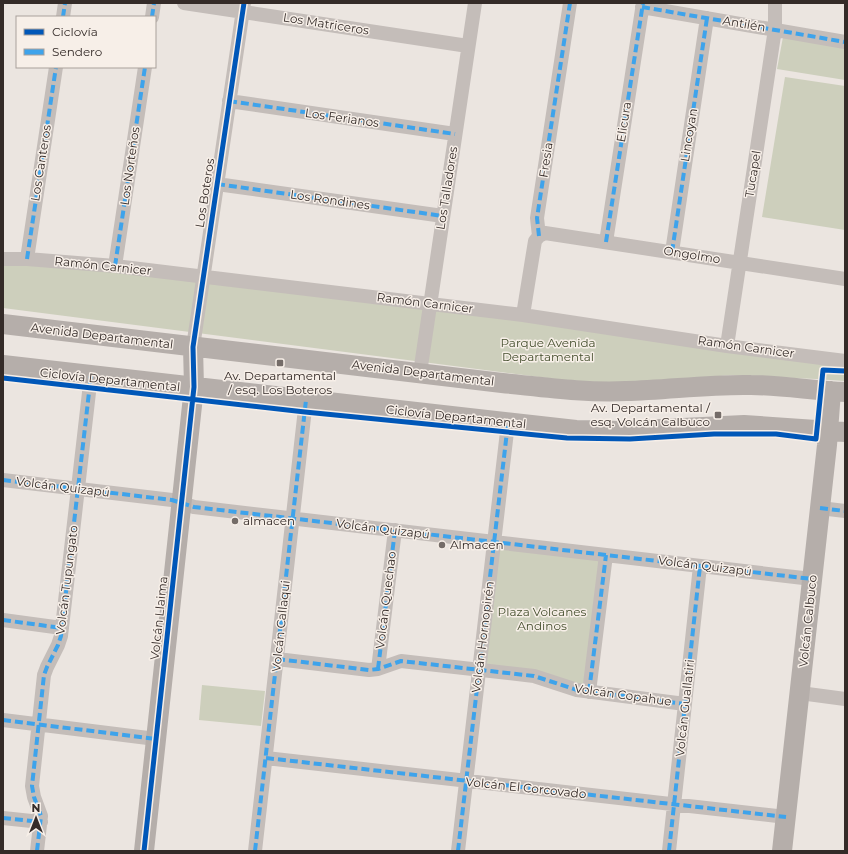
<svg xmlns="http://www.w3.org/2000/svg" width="848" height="854" viewBox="0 0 848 854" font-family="Montserrat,sans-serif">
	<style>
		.green { fill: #cdcfbc }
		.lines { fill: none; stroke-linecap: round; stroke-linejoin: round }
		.street { stroke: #c4bdb9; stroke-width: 14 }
		.secondary { stroke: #b5aeaa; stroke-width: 20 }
		.quiet { stroke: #3ea3eb; stroke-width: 4; stroke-dasharray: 8 4; stroke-linecap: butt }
		.cycleway-casing { stroke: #f7efe8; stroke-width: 8 }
		.cycleway { stroke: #0057b8; stroke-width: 5 }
		.poi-dot { fill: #746c68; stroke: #f7efe8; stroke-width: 1.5 }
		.labels { text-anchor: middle; stroke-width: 3; stroke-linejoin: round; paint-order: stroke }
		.street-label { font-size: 12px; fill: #342b28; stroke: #f7efe8 }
		.park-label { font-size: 12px; fill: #46502f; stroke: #f7efe8 }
		.poi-label { font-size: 12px; fill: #342b28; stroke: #f7efe8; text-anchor: start }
	</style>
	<rect width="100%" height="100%" fill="#ebe5e0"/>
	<path class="green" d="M783,37l62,10v33l-68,-11z
		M785,77l60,9v144l-83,-13z
		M3,264l118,7 408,49 316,45v16l-29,-2 -85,-4 -87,8 -42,2 -599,-77z
		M498,545l102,12 -13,130 -103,-21z
		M202,685l63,6 -4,35 -62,-6z"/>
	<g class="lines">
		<path class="street" d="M184,3l284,43
			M642,7l203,35
			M63,17l2,-14
			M152,17l2,-14
			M229,101l226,33
			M217,184l226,32
			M539,236l-2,-18 33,-215
			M606,242l37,-239
			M672,252l35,-234
			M3,259h24l88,7 408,49 204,31 118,15
			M27,259l29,-192
			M115,266l30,-199
			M523,315l12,-74 4,-5 6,-3 300,46
			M727,346l48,-317v-26
			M193,347l51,-344
			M420,373l55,-370
			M3,480l169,20 22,7 618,72
			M820,508l25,3
			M3,620l59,8
			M277,659l92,11 9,-1 23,-8 133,15 43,14 108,14
			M378,669l17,-139
			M589,692l17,-137
			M800,693l45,6
			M3,720l153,19
			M266,758l520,59
			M3,818l38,4
			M37,851l4,-35 -7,-19 -2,-11 12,-111 3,-8 11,-22 3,-9 30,-261
			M255,851l51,-451
			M458,851l50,-428
			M669,851l31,-285"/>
		<path class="secondary" d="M3,324l499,59c41,4 83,10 124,8 42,-1 83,-7 125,-6 32,0 63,6 94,7
			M3,365l573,65 45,1 123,-6 101,7
			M144,851l50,-464 -1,-40
			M782,851l45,-406 4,-54"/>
		<path class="quiet" d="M642,7l203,35
			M63,17l2,-14
			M152,17l2,-14
			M229,101l226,33
			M217,184l226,32
			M539,236l-2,-18 33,-215
			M606,242l37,-239
			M672,252l35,-234
			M27,259l29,-192
			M115,266l30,-199
			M3,480l169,20 22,7 618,72
			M820,508l25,3
			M3,620l59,8
			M277,659l92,11 9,-1 23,-8 133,15 43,14 108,14
			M378,669l17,-139
			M589,692l17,-137
			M3,720l153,19
			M266,758l520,59
			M3,818l38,4
			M37,851l4,-35 -7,-19 -2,-11 12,-111 3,-8 11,-22 3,-9 30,-261
			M255,851l51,-451
			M458,851l50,-428
			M669,851l31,-285"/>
		<g class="cycleway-casing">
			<path id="cycleway" d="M3,378l302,34 262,26 63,1 84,-5h62l40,5 7,-69 22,1
				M144,851l50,-464 -1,-40 51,-344"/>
		</g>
		<use href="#cycleway" class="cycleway"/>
	</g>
	<g class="poi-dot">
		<rect x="276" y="359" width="8" height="8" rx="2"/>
		<rect x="714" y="411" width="8" height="8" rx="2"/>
		<circle cx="235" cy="521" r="4"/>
		<circle cx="442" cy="545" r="4"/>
	</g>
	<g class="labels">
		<g class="street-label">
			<text transform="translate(326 24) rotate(9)" y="4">Los Matriceros</text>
			<text transform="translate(744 24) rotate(10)" y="4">Antilén</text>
			<text transform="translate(342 118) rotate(8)" y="4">Los Ferianos</text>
			<text transform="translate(624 122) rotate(-81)" y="4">Elicura</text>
			<text transform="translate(689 135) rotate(-81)" y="4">Lincoyan</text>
			<text transform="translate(546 160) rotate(-81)" y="4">Fresia</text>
			<text transform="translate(41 163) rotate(-81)" y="4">Los Canteros</text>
			<text transform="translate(130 166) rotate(-82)" y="4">Los Norteños</text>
			<text transform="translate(753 174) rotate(-81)" y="4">Tucapel</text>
			<text transform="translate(447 188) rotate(-81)" y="4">Los Talladores</text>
			<text transform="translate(205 193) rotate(-81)" y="4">Los Boteros</text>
			<text transform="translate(330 200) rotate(8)" y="4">Los Rondines</text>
			<text transform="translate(692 255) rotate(9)" y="4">Ongolmo</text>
			<text transform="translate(103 266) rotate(6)" y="4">Ramón Carnicer</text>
			<text transform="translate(425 303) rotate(7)" y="4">Ramón Carnicer</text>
			<text transform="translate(102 336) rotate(7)" y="4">Avenida Departamental</text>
			<text transform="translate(746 347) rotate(8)" y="4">Ramón Carnicer</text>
			<text transform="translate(423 373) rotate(7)" y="4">Avenida Departamental</text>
			<text transform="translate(110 380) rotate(6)" y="4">Ciclovía Departamental</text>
			<text transform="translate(456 417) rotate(6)" y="4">Ciclovía Departamental</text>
			<text transform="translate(63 487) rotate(7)" y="4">Volcán Quizapú</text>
			<text transform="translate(383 529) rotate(7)" y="4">Volcán Quizapú</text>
			<text transform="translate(705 566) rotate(7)" y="4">Volcán Quizapú</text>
			<text transform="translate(67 580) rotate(-83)" y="4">Volcán Tupungato</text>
			<text transform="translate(386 600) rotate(-83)" y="4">Volcán Quechao</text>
			<text transform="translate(159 618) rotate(-84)" y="4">Volcán Llaima</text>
			<text transform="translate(808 621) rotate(-84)" y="4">Volcán Calbuco</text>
			<text transform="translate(281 626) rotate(-84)" y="4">Volcán Callaqui</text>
			<text transform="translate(483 637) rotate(-83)" y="4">Volcán Hornopirén</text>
			<text transform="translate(623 695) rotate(8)" y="4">Volcán Copahue</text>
			<text transform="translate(685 708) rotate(-84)" y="4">Volcán Guallatiri</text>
			<text transform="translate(526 788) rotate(6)" y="4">Volcán El Corcovado</text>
		</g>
		<g class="park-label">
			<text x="548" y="347">Parque Avenida<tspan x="548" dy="14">Departamental</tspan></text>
			<text x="542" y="616">Plaza Volcanes<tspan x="542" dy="14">Andinos</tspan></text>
		</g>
		<g class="poi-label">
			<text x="280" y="380" text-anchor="middle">Av. Departamental<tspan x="280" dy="14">/ esq. Los Boteros</tspan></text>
			<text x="710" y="412" text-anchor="end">Av. Departamental /<tspan x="710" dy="14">esq. Volcán Calbuco</tspan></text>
			<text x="243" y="525">almacen</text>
			<text x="450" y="549">Almacen</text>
		</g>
	</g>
	<rect width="848" height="854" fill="none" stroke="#342b28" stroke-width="8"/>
	<rect x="16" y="16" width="140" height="52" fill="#f7efe8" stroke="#a9a19b"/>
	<rect x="24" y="29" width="20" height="6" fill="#0057b8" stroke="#a9a19b"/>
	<text x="52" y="36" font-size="12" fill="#342b28">Ciclovía</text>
	<rect x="24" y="49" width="20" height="6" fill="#3ea3eb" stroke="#a9a19b"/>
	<text x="52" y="56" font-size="12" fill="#342b28">Sendero</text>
	<g transform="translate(36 818)" stroke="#f7efe8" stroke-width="3" paint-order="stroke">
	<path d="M0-3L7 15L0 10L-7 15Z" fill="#342b28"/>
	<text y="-6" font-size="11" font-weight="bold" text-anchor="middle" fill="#342b28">N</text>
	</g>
</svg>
